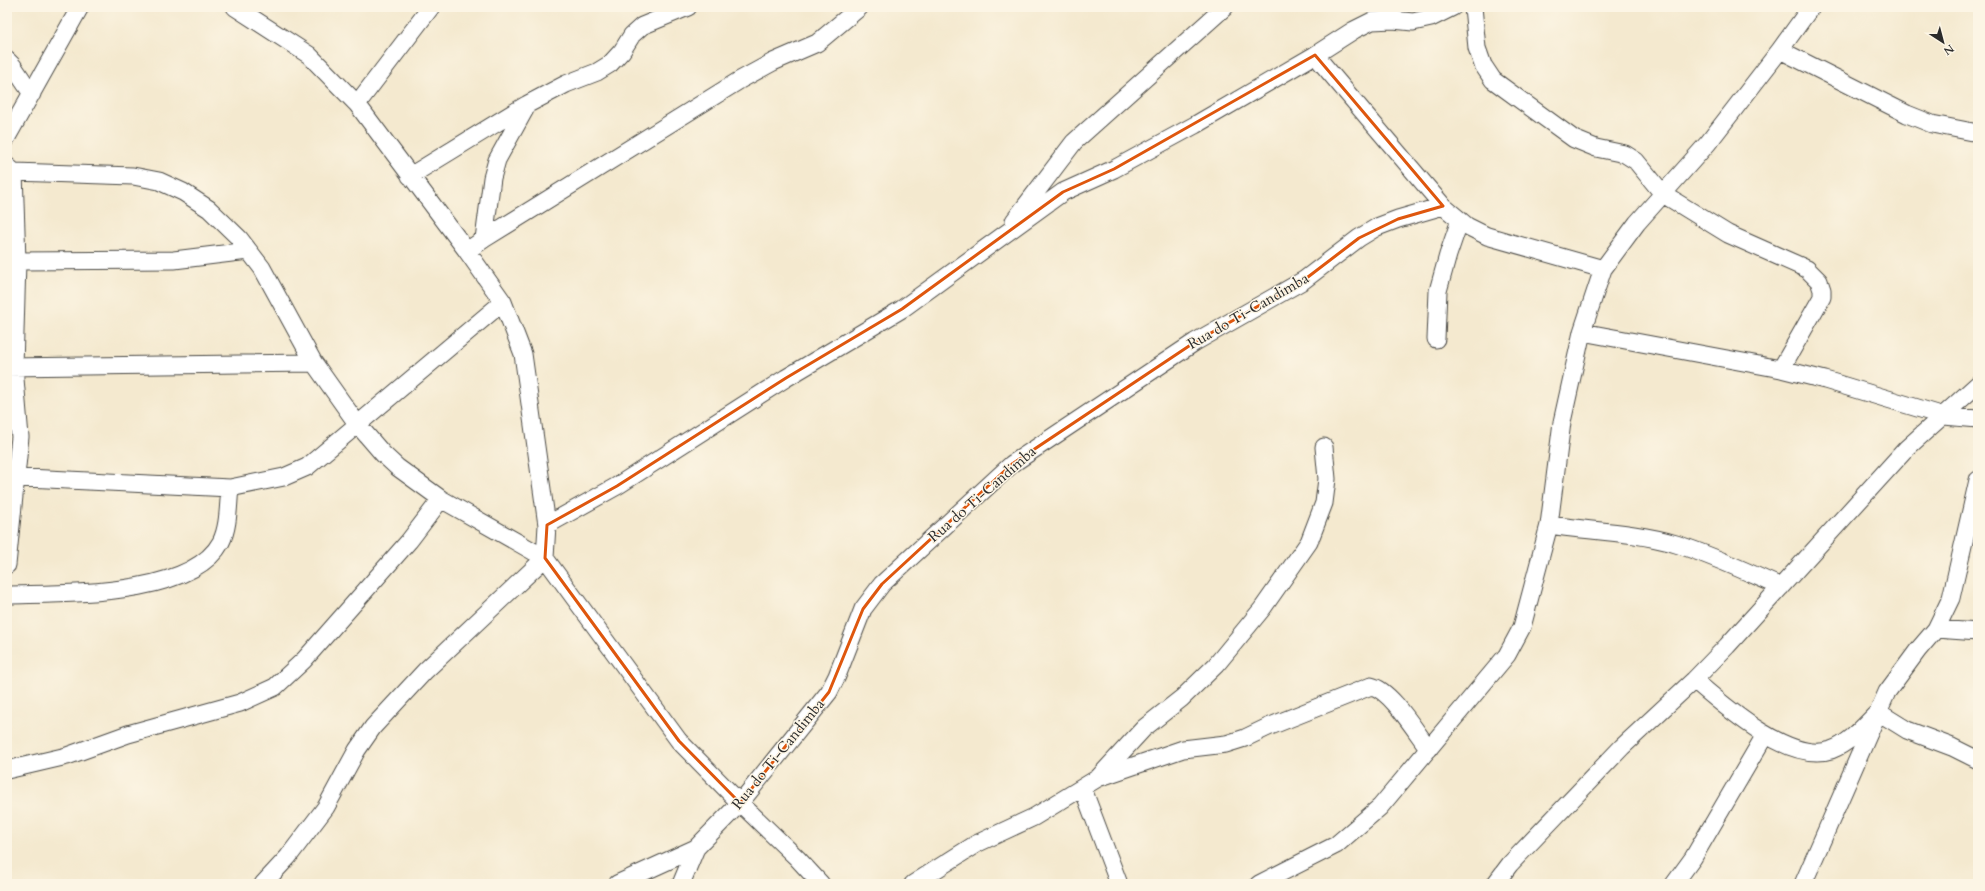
<svg xmlns="http://www.w3.org/2000/svg" width="1985" height="891" viewBox="0 0 1985 891" font-family="Cardo,serif">
	<style>
		.lines { fill: none; stroke-linecap: round; stroke-linejoin: round }
		.street-casing { stroke: #494844; stroke-width: 19 }
		.street { stroke: #fff; stroke-width: 17 }
		.marked { fill: none; stroke: #df570e; stroke-width: 3; stroke-linejoin: round }
		.labels { text-anchor: middle; stroke-width: 3; stroke-linejoin: round; paint-order: stroke }
		.street-label { font-size: 15px; fill: #2b2b2b; stroke: #fcf5e5 }
	</style>
	<rect width="100%" height="100%" fill="#fcf5e5"/>
	<filter id="ink" filterUnits="userSpaceOnUse"><feTurbulence type="fractalNoise" baseFrequency=".025" numOctaves="2"/><feDisplacementMap in="SourceGraphic" scale="8" xChannelSelector="R" yChannelSelector="G"/><feConvolveMatrix kernelMatrix="1 2 1 2 8 2 1 2 1" color-interpolation-filters="sRGB"/></filter>
	<filter id="wash" filterUnits="userSpaceOnUse"><feTurbulence type="fractalNoise" baseFrequency=".012" numOctaves="4" result="noise"/><feDisplacementMap in="SourceGraphic" scale="16" xChannelSelector="R" yChannelSelector="G"/><feGaussianBlur stdDeviation="0.9" result="paint"/><feColorMatrix in="noise" values="0 0 0 0 0 0 0 0 0 0 0 0 0 0 0 0 0 1.4 0 .05"/><feComposite in="paint" operator="in"/></filter>
	<g filter="url(#wash)">
		<rect width="100%" height="100%" fill="#f4e9cf"/>
	</g>
	<g filter="url(#ink)">
		<g class="lines">
			<g class="street-casing">
				<path id="street" d="M235,7l74,48 48,49 110,147 36,51 20,52 24,171
					M1473,7l4,41 6,17 10,15 81,59 22,9 29,6 11,7 27,33 65,40 79,35 12,12 3,9v7l-41,72
					M1780,50l127,64 25,10 46,9
					M1315,55l128,151 24,20 20,10 116,33
					M7,60l6,6 19,28
					M357,104l74,-97
					M7,137l73,-130
					M7,166l7,6 119,4 26,5 24,11 26,17 30,29 23,30 52,95 44,62 25,29 14,13 44,32 104,59 134,183 61,62 57,55 24,26
					M410,176l116,-71
					M1014,221l60,-79 151,-135
					M484,239l8,-61 5,-18 31,-56 38,-20 31,-12 13,-8 12,-13 10,-16 10,-9 46,-19
					M467,251l17,-12 256,-159 33,-18 44,-19 43,-36
					M17,261l157,-1 74,-9
					M1582,332l199,37 44,11 119,36 34,3
					M1436,339l2,-48 10,-36 12,-35
					M7,367l307,-4
					M7,477l223,11 54,-11 23,-10 196,-165
					M1549,525c42,6 87,7 127,19 36,11 71,28 105,43
					M7,565l13,-128 -6,-70 3,-106 -3,-89
					M7,595c55,-2 184,3 214,-53 8,-16 7,-37 9,-54
					M1936,629l42,3
					M1694,680c29,25 95,84 137,70 19,-7 33,-24 47,-38l29,18 45,17 26,13
					M7,770l60,-14 61,-22 112,-31 35,-16 29,-27 105,-119 32,-42
					M1101,777l82,-28 43,-5 19,-6 23,-11 103,-41c20,4 45,46 58,63
					M1083,789l36,95
					M263,884l25,-27 38,-50 31,-57 16,-23 52,-56 120,-113 2,-33 70,-39 169,-108 116,-69 161,-117 51,-23 81,-44 120,-70 39,-25 18,-9 21,-1 20,2 18,-4 22,-11
					M617,884l79,-36 44,-45 89,-111 8,-16 26,-67 19,-25 130,-120 183,-122 109,-62 55,-42 18,-11 21,-8 45,-13
					M681,884l15,-36
					M913,884l63,-40 58,-27 64,-39 46,-50 38,-30 34,-33 46,-56 47,-67 15,-39 3,-24 -3,-32
					M1259,884l77,-39 44,-38 127,-152 15,-28 27,-102 13,-103 20,-90 21,-63 34,-46 71,-80 72,-93 31,-43
					M1495,884l15,-20 112,-117 72,-67 33,-34 180,-198 71,-64
					M1674,884l19,-26 72,-123
					M1803,884l84,-192 31,-42 18,-21 15,-31 27,-118"/>
			</g>
			<use href="#street" class="street"/>
		</g>
	</g>
	<path class="marked" d="M1315,55l128,151 -45,13 -39,19 -55,42 -109,62 -183,122 -130,120 -19,25 -34,83 -89,111 -61,-62 -134,-183 2,-33 70,-39 169,-108 116,-69 161,-117 51,-23z"/>
	<g class="labels">
		<g class="street-label">
			<text transform="translate(1248 311) rotate(-30)" y="5">Rua do Ti-Candimba</text>
			<text transform="translate(982 494) rotate(-41)" y="5">Rua do Ti-Candimba</text>
			<text transform="translate(778 754) rotate(-51)" y="5">Rua do Ti-Candimba</text>
		</g>
	</g>
	<rect width="1985" height="891" fill="none" stroke="#fcf5e5" stroke-width="24"/>
	<g transform="translate(1943 42) rotate(144)" stroke="#fcf5e5" stroke-width="3" paint-order="stroke">
	<path d="M0-3L7 15L0 10L-7 15Z" fill="#2b2b2b"/>
	<text y="-6" font-size="11" font-weight="bold" text-anchor="middle" fill="#2b2b2b">N</text>
	</g>
</svg>
